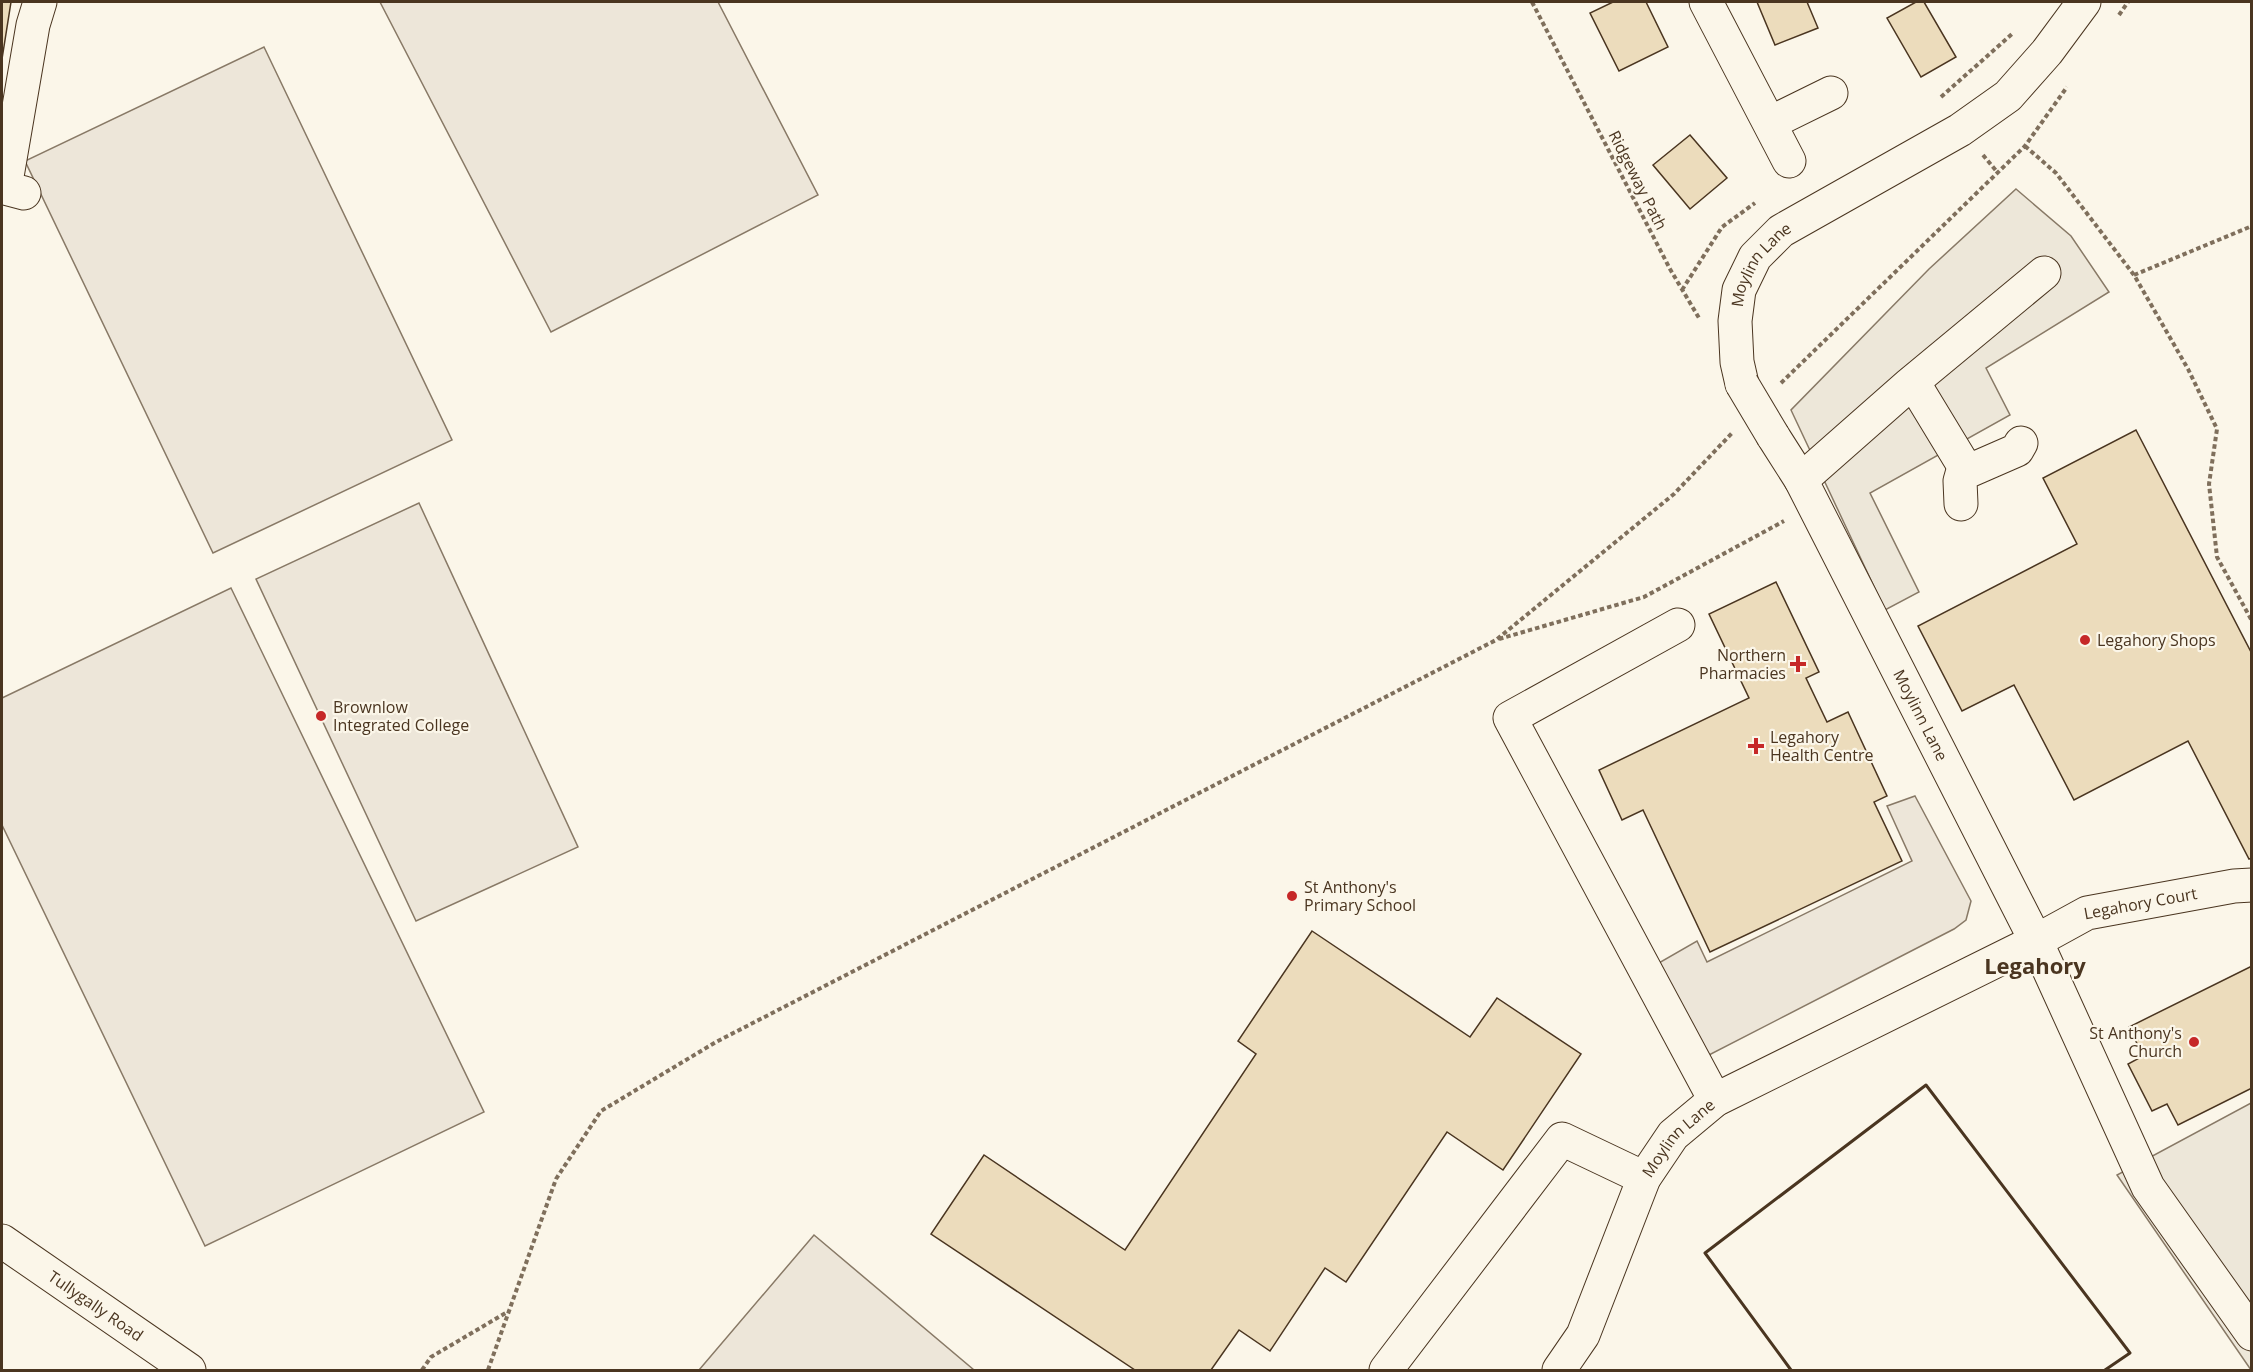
<svg xmlns="http://www.w3.org/2000/svg" width="2253" height="1372" viewBox="0 0 2253 1372" font-family="'Open Sans',sans-serif">
	<style>
		.green { fill: #ede6d9; stroke: #887966; stroke-width: 1.5 }
		.parking { fill: #ede7d9; stroke: #887966; stroke-width: 1.5 }
		.building { fill: #ecdcbc; stroke: #4a3520; stroke-width: 1.5 }
		.lines { fill: none; stroke-linecap: round; stroke-linejoin: round }
		.minor-casing { stroke: #4a3520; stroke-width: 35 }
		.path { stroke: #7f6f5c; stroke-width: 4; stroke-dasharray: 4.5 3; stroke-linecap: butt }
		.minor { stroke: #fbf6e9; stroke-width: 33 }
		.minor-bridge-casing { stroke: #4a3520; stroke-width: 35; stroke-linecap: butt }
		.minor-bridge { stroke: #fbf6e9; stroke-width: 33 }
		.wall { stroke: #4a3520; stroke-width: 3 }
		.poi-dot { fill: #c62828; stroke: #fbf6e9; stroke-width: 2 }
		.labels { text-anchor: middle; stroke-width: 4.5; stroke-linejoin: round; paint-order: stroke }
		.street-label { font-size: 16px; fill: #4a3520; stroke: #fbf6e9 }
		.poi-label { font-size: 16px; fill: #4a3520; stroke: #fbf6e9; text-anchor: start }
		.district-label { font-size: 22px; font-weight: bold; fill: #4a3520; stroke: #fbf6e9 }
	</style>
	<rect width="100%" height="100%" fill="#fbf6e9"/>
	<path class="green" d="M380,2h338l100,193 -267,137z
		M264,47l188,393 -239,113 -188,-392z
		M419,503l159,344 -162,74 -160,-342z
		M231,588l253,524 -279,134 -203,-421v-127z
		M1915,796l56,105 -5,19 -12,9 -245,126 -52,-91 40,-23 10,21 205,-101 -25,-55z
		M814,1235l160,135h-275z"/>
	<path class="parking" d="M2016,189l55,47 38,56 -123,76 24,47 -140,78 49,99 -34,18 -94,-200 138,-141z
		M2251,1103v267l-134,-195z"/>
	<path class="building" d="M2,2h9l-9,57z
		M1613,2h33l22,45 -49,24 -29,-58z
		M1757,2h50l11,26 -43,17z
		M1916,2h8l32,55 -35,20 -34,-59z
		M1690,135l37,43 -37,31 -37,-44z
		M2136,430l116,224v204l-3,1 -61,-118 -114,59 -60,-115 -52,26 -44,-85 159,-82 -34,-66z
		M1776,582l43,90 -13,6 21,44 21,-10 39,84 -13,6 28,59 -192,91 -67,-142 -21,10 -23,-50 150,-72 -40,-84z
		M1312,931l158,106 27,-39 84,56 -78,116 -56,-38 -101,150 -21,-14 -55,83 -31,-21 -28,40h-76l-204,-136 53,-79 141,95 131,-196 -18,-13z
		M2252,966v122l-74,37 -11,-21 -15,7 -24,-47 15,-8 -14,-29z"/>
	<g class="lines">
		<g class="minor-casing">
			<g id="minor">
				<path d="M1706,2l83,159"/>
				<path d="M1770,123l61,-30"/>
				<path d="M24,193l-19,-5 28,-163 7,-23"/>
				<path d="M1913,382l54,89"/>
				<path id="s1" d="M1742,384l-5,-22 -2,-41 4,-31 16,-33 26,-26 179,-101 48,-34 39,-44 37,-50"/>
				<path id="s2" d="M1773,436l28,44 235,461 112,246 104,147"/>
				<path d="M1801,480l109,-96 134,-111"/>
				<path d="M1961,504l-1,-23 2,-7 55,-24 4,-7"/>
				<path d="M1678,625l-168,93 205,382"/>
				<path id="s3" d="M2,1241l187,129"/>
				<path d="M1386,1370l176,-231 82,39"/>
				<path id="s4" d="M1559,1370l24,-35 61,-157 29,-43 42,-35 321,-159 51,-28 147,-27 18,-1"/>
			</g>
		</g>
		<path class="path" d="M1532,2l138,267 29,49
			M2119,15l9,-13
			M1941,97l71,-63
			M2025,146l31,27 78,102 54,94 29,60 -8,55 8,73 35,64
			M1983,155l15,18
			M2134,275l118,-49
			M1682,290l40,-63 33,-24
			M1781,383l244,-237 42,-59
			M1499,639l145,-42 140,-76
			M422,1370l9,-13 78,-46
			M488,1370l68,-191 45,-68 115,-69 780,-402 178,-146 58,-61"/>
		<use href="#minor" class="minor"/>
		<g class="minor-bridge-casing">
			<path id="minor-bridge" d="M1742,384l31,52"/>
		</g>
		<use href="#minor-bridge" class="minor-bridge"/>
		<path class="wall" d="M1791,1370l-86,-117 221,-168 204,268 -25,17"/>
	</g>
	<g class="poi-dot">
		<circle cx="2085" cy="640" r="6"/>
		<path d="M1795 655h6v6h6v6h-6v6h-6v-6h-6v-6h6z"/>
		<circle cx="321" cy="716" r="6"/>
		<path d="M1753 737h6v6h6v6h-6v6h-6v-6h-6v-6h6z"/>
		<circle cx="1292" cy="896" r="6"/>
		<circle cx="2194" cy="1042" r="6"/>
	</g>
	<g class="labels">
		<g class="street-label">
			<text transform="translate(1638 180) rotate(63)" y="6">Ridgeway Path</text>
			<text dy="6" stroke="none"><textPath href="#s1" startOffset="128">Moylinn Lane</textPath></text>
			<text dy="6" stroke="none"><textPath href="#s2" startOffset="316">Moylinn Lane</textPath></text>
			<text dy="6" stroke="none"><textPath href="#s4" startOffset="788">Legahory Court</textPath></text>
			<text dy="6" stroke="none"><textPath href="#s4" startOffset="264">Moylinn Lane</textPath></text>
			<text dy="6" stroke="none"><textPath href="#s3" startOffset="114">Tullygally Road</textPath></text>
		</g>
		<g class="poi-label">
			<text x="2097" y="646">Legahory Shops</text>
			<text x="1786" y="661" text-anchor="end">Northern<tspan x="1786" dy="18">Pharmacies</tspan></text>
			<text x="333" y="713">Brownlow<tspan x="333" dy="18">Integrated College</tspan></text>
			<text x="1770" y="743">Legahory<tspan x="1770" dy="18">Health Centre</tspan></text>
			<text x="1304" y="893">St Anthony's<tspan x="1304" dy="18">Primary School</tspan></text>
			<text x="2182" y="1039" text-anchor="end">St Anthony's<tspan x="2182" dy="18">Church</tspan></text>
		</g>
		<g class="district-label">
			<text x="2035" y="974">Legahory</text>
		</g>
	</g>
	<rect width="2253" height="1372" fill="none" stroke="#4a3520" stroke-width="6"/>
</svg>
